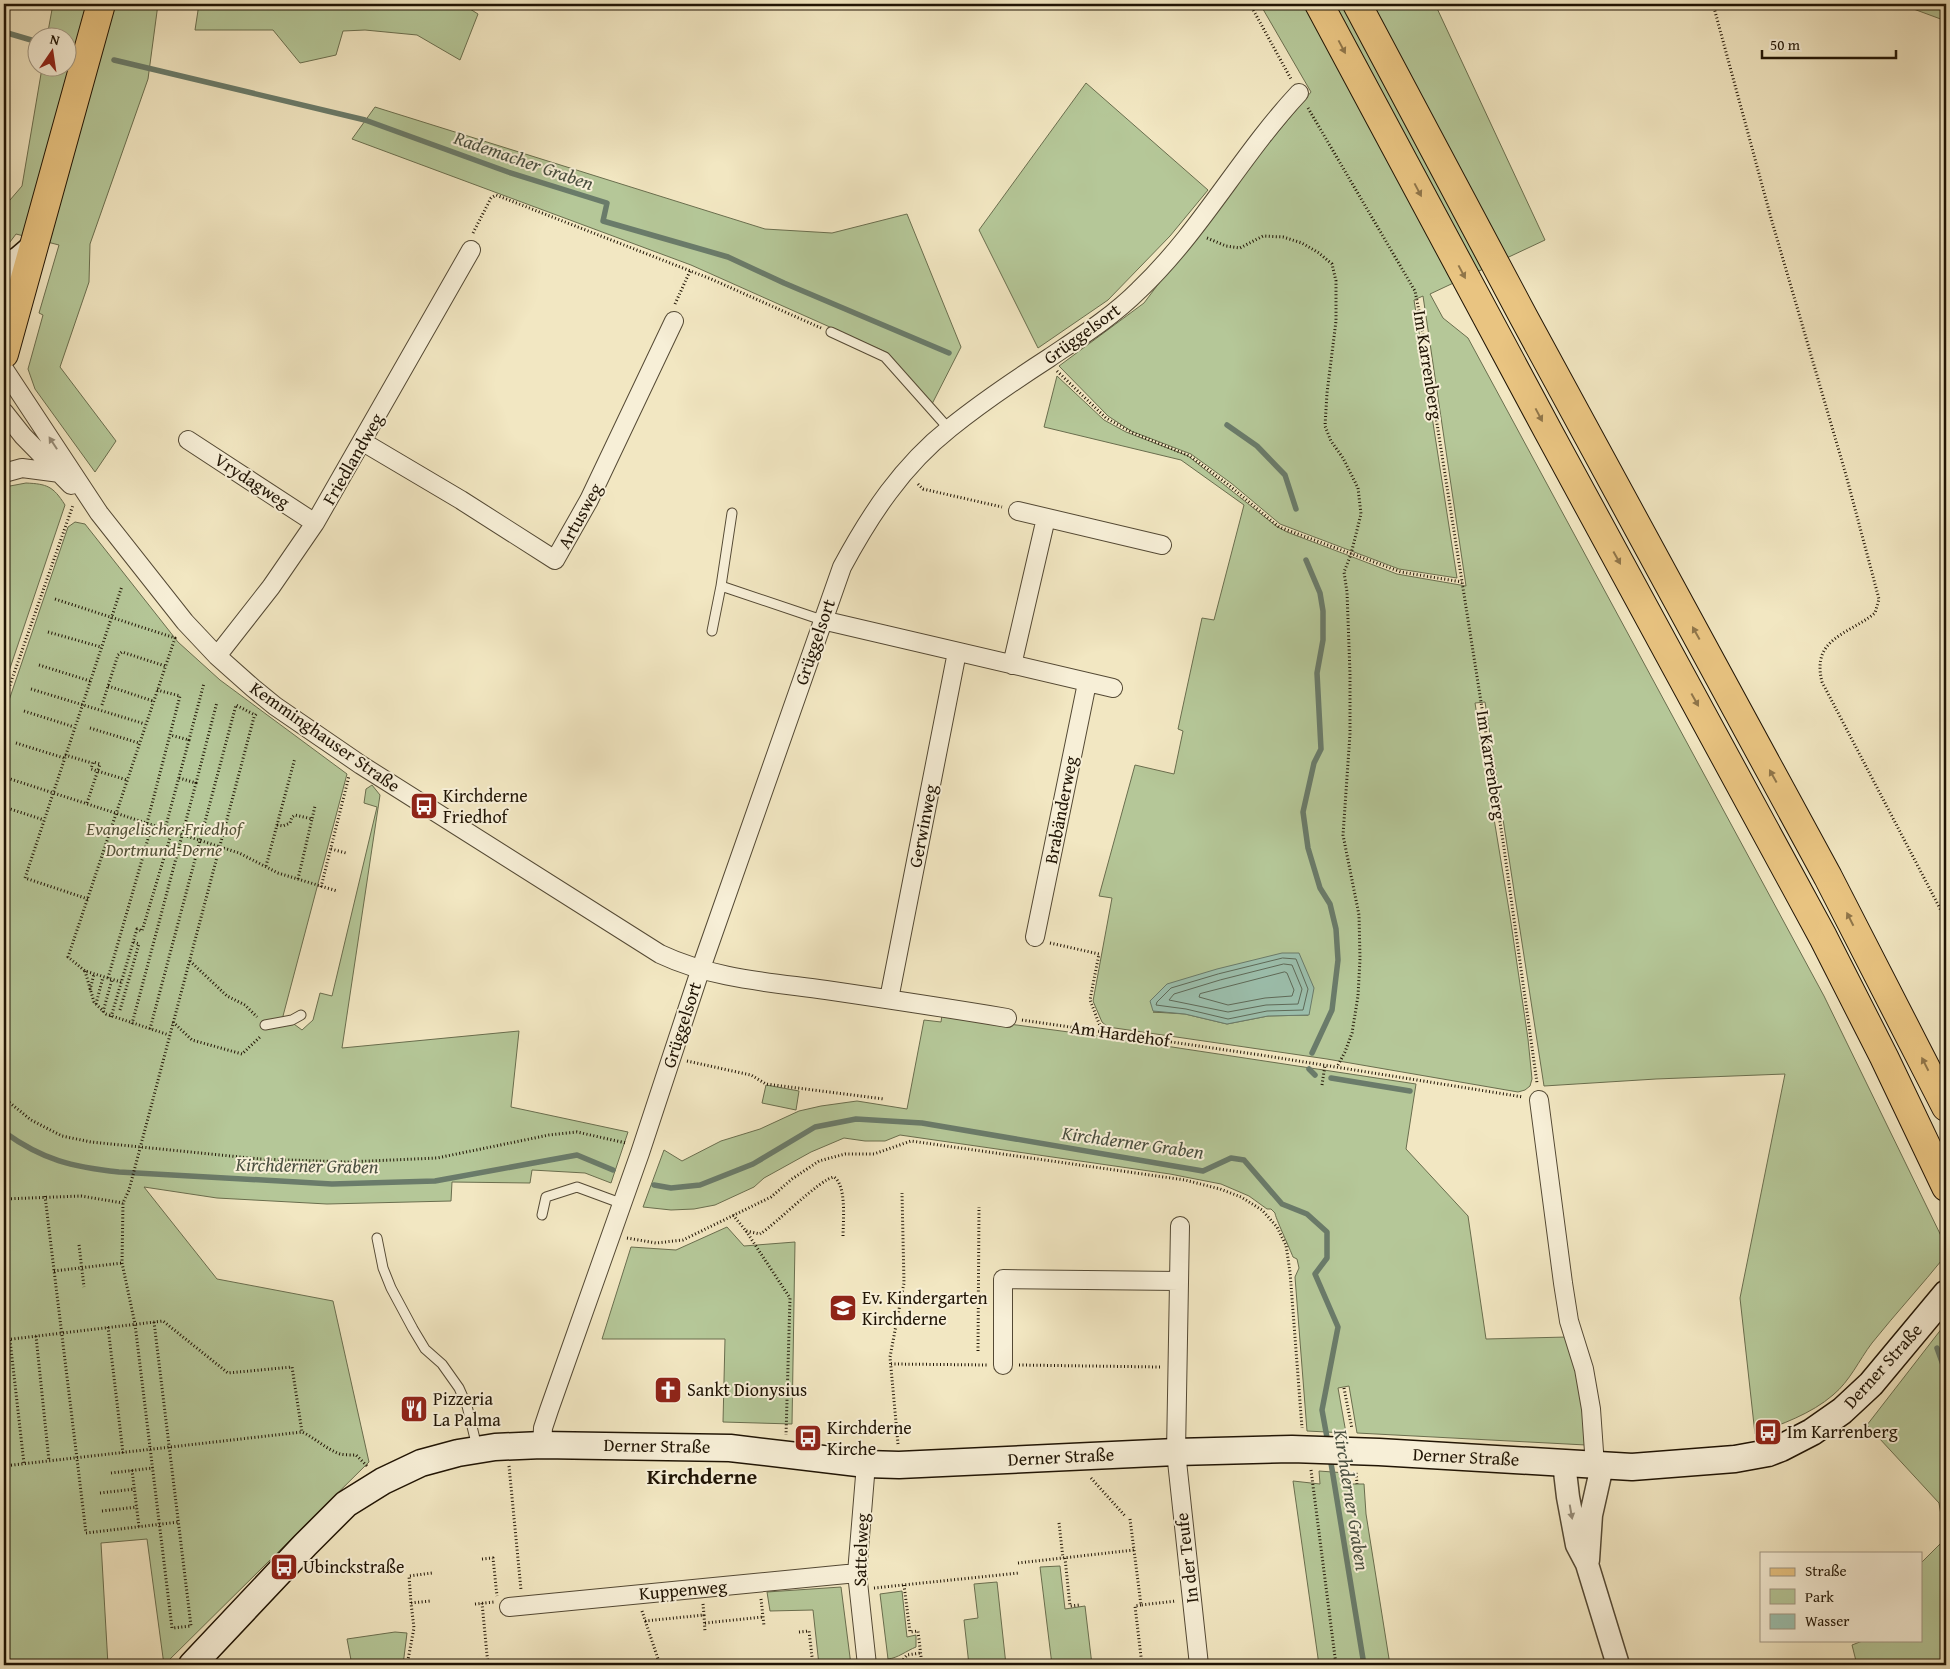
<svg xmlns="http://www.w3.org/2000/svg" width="1950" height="1669" viewBox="0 0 1950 1669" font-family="'Gentium Book Plus',serif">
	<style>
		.green { fill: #b5c798; stroke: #6a6e4e; fill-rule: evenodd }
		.water { fill: #9cc0ae; stroke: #6a7b6a }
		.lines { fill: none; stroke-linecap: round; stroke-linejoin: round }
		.shore { stroke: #5e6a59; stroke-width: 1 }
		.stream { stroke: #6a7b6a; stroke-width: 5.5 }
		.service-casing { stroke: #544934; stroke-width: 11 }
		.minor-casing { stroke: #544934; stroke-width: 20 }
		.tertiary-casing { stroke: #544934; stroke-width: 25 }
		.secondary-casing { stroke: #201404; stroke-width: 29 }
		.primary-casing { stroke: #201404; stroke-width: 30 }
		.trunk-casing { stroke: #201404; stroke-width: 30 }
		.path { stroke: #201404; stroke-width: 3; stroke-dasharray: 1 2.5; stroke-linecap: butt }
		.service { stroke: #f7efd7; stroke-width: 9 }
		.minor { stroke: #f7efd7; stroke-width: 18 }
		.tertiary { stroke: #f7efd7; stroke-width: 22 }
		.secondary { stroke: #f7efd7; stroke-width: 26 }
		.primary { stroke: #e9c481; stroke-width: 28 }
		.trunk { stroke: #e9c481; stroke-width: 28 }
		.oneway { fill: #8f7549 }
		.oneway2 { fill: #968c78 }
		.labels { text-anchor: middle; stroke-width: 4; stroke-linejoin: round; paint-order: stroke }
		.street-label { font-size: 18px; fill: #201404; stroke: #f7efd7 }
		.poi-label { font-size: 18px; fill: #201404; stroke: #f7efd7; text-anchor: start }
		.park-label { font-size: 18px; font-style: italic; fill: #545338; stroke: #f7efd7 }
		.water-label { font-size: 19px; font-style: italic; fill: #4b5040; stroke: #f7efd7 }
		.district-label { font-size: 22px; font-weight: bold; fill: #201404; stroke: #f7efd7 }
	</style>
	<rect width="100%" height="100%" fill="#f2e7c2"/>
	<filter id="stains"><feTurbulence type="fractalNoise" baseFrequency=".004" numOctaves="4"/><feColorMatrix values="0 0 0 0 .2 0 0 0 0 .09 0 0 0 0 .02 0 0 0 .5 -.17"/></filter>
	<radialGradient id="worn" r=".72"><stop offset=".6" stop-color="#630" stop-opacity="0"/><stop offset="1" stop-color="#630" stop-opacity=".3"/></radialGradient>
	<path class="green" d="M53,4h105l-10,75 -58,165 -1,38 -29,85 56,74 -21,31 -60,-83 -7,-20 15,-54 -4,-2 20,-68 -43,-11 -12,16v-43l18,-21 20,-118h26v-30l-21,-1z
		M199,4h263l16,10 -18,46 -43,-25 -52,-5 -22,1 -7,24 -36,8 -27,-33h-78z
		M1260,4h175l110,236 -115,54 13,24 25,20 356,658 122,250v9c-24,30 -50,58 -74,88 -13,17 -22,38 -39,52 -22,19 -51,29 -78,39l-15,-136 45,-224 -129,5 -112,7 -59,-384 -10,1 35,213 18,123 4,40 -2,7 -5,4 -7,2 -191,-33 -219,-32 -6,-5 -9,-21 19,-103 -13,-2 36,-131 39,9 9,-43 -5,-2 24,-111 12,2 30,-115 -63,-45 -137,-33 13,-51 47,44 22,12 62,24 88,70 11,6 110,42 69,12 -43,-290 -9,4 43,278 -58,-9 -119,-45 -49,-41 -40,-29 -60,-23 -23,-15 -49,-50 85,-63 77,-102 90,-109zM1153,1012l155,3 -40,1 -41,8 -42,-10z
		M1900,4h46v17z
		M1086,83l122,107 -38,46 -62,64 -70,48 -59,-118z
		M375,107l390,122 67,4 75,-19 54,133 -29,57 -44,-51 -197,-88 -339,-126z
		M26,483c21,1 27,3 39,22l-61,181v-196l6,-4z
		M75,522l10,2 93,118 42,38 127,94 -64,242 19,14 11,-10 7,-27 12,3 45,-189 -13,-4 2,-14 6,-4 8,10 -38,253 177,-17 -8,76 117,25 -17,51 -26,-10 -53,-3 -2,13 -78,-1 -1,19 -124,3 -110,-6 -73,-11 73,92 116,22 36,161 -205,203 -17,-126 -46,4 7,122h-104v-950l64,-188z
		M942,1015l164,22 310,47 -10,65 62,67 18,123 81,-2 12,42 7,66 -229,-12 -8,-47 -11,2 8,45 -39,-2 -12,-154 4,-9 -2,-9 -4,-2c-3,-8 -18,-40 -18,-44l-4,-4h-4l-18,-13 -28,-12 -51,-10 -270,-39 -15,6h-20l-21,-3 -33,14 -47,26 -10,9 -39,18 -21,4 -23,1 -28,-3 21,-57 18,11 39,-20 39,-12 39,-18 22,-5 36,-5 50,8 17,-89 17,2z
		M766,1085l33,6 -3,19 -34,-7z
		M727,1227l17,19 51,-4 -3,182 -69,-2 2,-83h-123l29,-92 45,3z
		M1946,1323v342h-89l-5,-20 13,-5h56v-77l24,-24 -6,-36 -72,-78z
		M1319,1471l27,2 1,11h17l2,30 24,151h-71l-26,-184 27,3z
		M1060,1566l5,43 20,-3 7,59h-40l-12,-98z
		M997,1582l9,83h-37l-5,-45 14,-2 -4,-34z
		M841,1587l10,78h-32l-6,-55 -43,1 -3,-19z
		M902,1591l5,46 9,-2v12c-10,4 -18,11 -28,12l-8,-65z
		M395,1632l12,1 -4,32h-51l-5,-26z"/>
	<path class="water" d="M1282,953h17l15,35 -5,27 -41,1 -41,8 -42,-10 -32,-3 -3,-10 17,-17 50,-15z"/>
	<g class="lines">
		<path class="shore" d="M1283,958l13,1 12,30 -5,21 -36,1 -39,8 -42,-10 -30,-4 1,-3 14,-14 47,-14z
			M1284,964l8,1 10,24 -4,15 -32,1 -38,7 -59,-12 5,-6 46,-14z
			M1285,972l2,1 7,17 -2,6 -27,2 -37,7 -29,-8 1,-3z"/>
		<path class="stream" d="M4,32l34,10
			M114,60l251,60 143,52 99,31 -4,18 125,36 56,26 165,70
			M1227,425l30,21 28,29 11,34
			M1306,560l14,33 3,18v29l-6,33 4,76 -7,14 -11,49 5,36 12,40 10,16 6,25 2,31 -6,50 -20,43
			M1309,1069l6,6
			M1331,1078l79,13
			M4,1132c39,28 68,35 115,40l213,12 103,-3 142,-26 36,15
			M654,1185l17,3 29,-3 53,-21 62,-37 41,-8 66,4 281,48 28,-13 13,2 38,44 25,10 20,18v26l-12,16 23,53 -16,83 6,33
			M1937,1348l9,25
			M1330,1457l34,208"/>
		<g class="service-casing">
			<path id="service" d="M831,332l54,25 64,72
				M721,586l101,34
				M712,631l9,-45 11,-73
				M265,1025l27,-5 9,-5
				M542,1215l4,-18 31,-10 46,17
				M377,1238l6,30 8,20 22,41 12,20 17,15 17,24 8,18 10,41"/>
		</g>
		<g class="minor-casing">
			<path id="minor" d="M4,369l95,144 86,109 32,34 36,32 22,18 86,59 299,189c53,25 109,28 166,36 61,9 121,18 181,28
				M4,412l19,24 48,49
				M188,440l127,83
				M363,442l98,58 94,60 34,-60 85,-179
				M4,473l18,-5 38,5
				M1018,511l144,34
				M822,620l291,68
				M217,656l54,-69 44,-64 156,-273
				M1012,665l34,-147
				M1035,937l52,-254
				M889,999l68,-347
				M1539,1100l24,183 6,38 15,48 7,40 4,57
				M1180,1226l-4,226 23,213
				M1003,1365v-86l176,2
				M542,1445l1,-17 6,-18 91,-257 60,-182 142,-404c28,-52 60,-101 108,-139 31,-25 65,-48 99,-70 31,-21 63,-41 90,-68 62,-59 102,-135 160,-197
				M866,1464l-9,109 10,92
				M509,1607l348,-34"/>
		</g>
		<g class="tertiary-casing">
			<path id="tertiary" d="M1564,1463l4,34 9,48 10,19 31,101
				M1588,1560l3,-45 11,-49"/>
		</g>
		<g class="secondary-casing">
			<path id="secondary" d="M4,269l15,-9 14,-12
				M192,1665l113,-120 41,-41 37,-23 38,-18 37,-10 37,-6 47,-2 188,3 136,16 33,1 277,-13 116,-3 87,3 253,15 103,-8 33,-6 13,-5 31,-16 30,-21 29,-27 75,-90"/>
		</g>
		<g class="primary-casing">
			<path id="primary" d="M4,354l97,-350"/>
		</g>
		<g class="trunk-casing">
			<path id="trunk" d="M1319,4l229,427 275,506 61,120 62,130
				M1357,4l166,312 305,561 118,230"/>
		</g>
		<path class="path" d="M1250,4l41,75
			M1713,4l58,214 75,257 33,124 -4,14c-27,22 -64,25 -53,69l124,238
			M1308,108l107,183 5,25 83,525 34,242
			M473,233l18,-35 5,-3 215,84 110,49
			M1207,238l19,8 14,2 23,-12 20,1 19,6 17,10 13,11 4,17v40l-9,72 -2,33 6,15 12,17 15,30 3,26 -10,40 -7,18 3,20 3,82v60l-7,101 16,80 1,44 -2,37 -6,37 -7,19 -8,15
			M675,304l15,-33
			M1057,371l49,47 27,15 57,23 40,30 49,41 122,45 61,10
			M918,484l5,5 79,18
			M55,599l120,39 -107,319 17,14 36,11
			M48,632l53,15
			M39,665l51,16
			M108,686l45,15
			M31,689l114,35
			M4,702l69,-197
			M102,705l16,-50 4,-3 43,14
			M24,711l50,16
			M90,728l49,15
			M189,740l15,-57
			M16,743l48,15
			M65,755l27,8
			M4,777l235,76 39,20 59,18
			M196,783l21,-81
			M87,803l13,-39 -7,-2 -2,7 36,11
			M4,807l40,13
			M147,823l33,-127 -23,-6
			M277,825l6,1 7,-3 2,-6 3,-2 17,4 3,-13
			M165,829l24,-89 -19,-5
			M331,849l15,4
			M266,866l29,-108
			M298,879l14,-60
			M321,887l28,-111
			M88,899l-63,-21 97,-292
			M1050,943l49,11 -9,46 12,31
			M190,961l37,35 18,9 12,12
			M85,971l9,31 12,12 63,21
			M108,978l44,-153
			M90,990l4,-16
			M96,1004l7,-27
			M120,1010l19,-66 -6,-2
			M103,1012l9,-33
			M111,1017l26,-88 5,2 30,-100
			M1022,1020l245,36 256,41
			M173,1022l19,18 50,14 19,-18
			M132,1024l64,-241 -17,-5
			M150,1029l86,-324 19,10
			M687,1061l64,14 15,9 118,15
			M1322,1085l3,-20
			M4,1098l27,22 31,16 29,6 169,17 87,3 90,-4 112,-23 28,-3 49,11
			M45,1196l41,337 93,-11
			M4,1199l77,-3 42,7
			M733,1215l13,16 14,3c17,-11 60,-55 74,-57 13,9 9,45 9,60
			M746,1231l44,67 -4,137
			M627,1238l29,5 27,-3 88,-43 21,-18 27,-18 26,-7h29l37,-13 274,39 35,9 21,8 21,13 15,17 9,18 4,27 12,156
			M79,1245l5,42
			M54,1271l68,-8
			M154,1322l37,304 -19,2 -37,-304 -13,-61 1,-60 6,-13 125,-473 3,-4
			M108,1327l15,126
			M36,1336l13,125
			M4,1340l159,-19 65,52 64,-6 10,65
			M10,1340l14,124
			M978,1351l1,-144
			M891,1364l97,1
			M1019,1365l141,2
			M1344,1388l8,41
			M898,1444l-8,-87 14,-74 -2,-90
			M4,1454l1,12
			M4,1466l298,-34c13,6 24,17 38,22 5,1 11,1 16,1l12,12
			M509,1466l12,124
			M132,1470l7,57
			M1311,1470l25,195
			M111,1473l42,-5
			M1356,1473l1,11
			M1091,1478l35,39
			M100,1493l35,-4
			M102,1511l35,-4
			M1130,1519l11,86 35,-4
			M1059,1523l4,35
			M1065,1558l5,48 9,-1
			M482,1559l11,-1 4,38
			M1018,1563l116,-13
			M904,1585l6,47 8,-1 4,34
			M874,1588l145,-15
			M761,1599l3,27
			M411,1603l-2,-27 23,-3
			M482,1603l6,62
			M475,1604l19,-2
			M703,1604l1,11
			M1141,1605l-6,1 7,59
			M642,1611l18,54
			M645,1621l59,-6 1,17
			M705,1623l58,-6
			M799,1632l10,-1 4,34
			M762,1662l1,3
			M407,1665l7,-37 -3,-25 19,-2
			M899,1665l8,-10 14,-2"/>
		<use href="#service" class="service"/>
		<use href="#minor" class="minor"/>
		<use href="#tertiary" class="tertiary"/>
		<use href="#secondary" class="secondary"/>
		<use href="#primary" class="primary"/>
		<use href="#trunk" class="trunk"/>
	</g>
	<defs><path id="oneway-solid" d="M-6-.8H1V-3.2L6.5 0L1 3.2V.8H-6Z" transform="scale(1.25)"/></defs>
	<g class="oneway">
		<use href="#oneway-solid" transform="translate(1342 47) rotate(62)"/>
		<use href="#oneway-solid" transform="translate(1418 190) rotate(62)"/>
		<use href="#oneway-solid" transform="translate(1462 272) rotate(62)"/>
		<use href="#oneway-solid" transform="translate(1539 415) rotate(62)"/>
		<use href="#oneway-solid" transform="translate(1617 558) rotate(61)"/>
		<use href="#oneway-solid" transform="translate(1696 633) rotate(-119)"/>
		<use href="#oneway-solid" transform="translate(1695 700) rotate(61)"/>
		<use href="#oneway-solid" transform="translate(1773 776) rotate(-119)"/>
		<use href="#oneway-solid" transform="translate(1850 919) rotate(-117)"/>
		<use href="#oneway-solid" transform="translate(1925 1064) rotate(-117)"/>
	</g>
	<g class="oneway2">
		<use href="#oneway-solid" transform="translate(53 443) rotate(-123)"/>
		<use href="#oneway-solid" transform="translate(1571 1512) rotate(80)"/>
	</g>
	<defs>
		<g id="bus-square" transform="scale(1.4375)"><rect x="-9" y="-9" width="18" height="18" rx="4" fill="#8f2418" stroke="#f7efd7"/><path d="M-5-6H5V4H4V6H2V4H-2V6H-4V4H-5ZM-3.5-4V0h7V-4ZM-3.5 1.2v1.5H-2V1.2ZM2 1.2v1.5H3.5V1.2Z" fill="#fff"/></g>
		<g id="school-square" transform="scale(1.4375)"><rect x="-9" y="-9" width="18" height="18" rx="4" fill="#8f2418" stroke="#f7efd7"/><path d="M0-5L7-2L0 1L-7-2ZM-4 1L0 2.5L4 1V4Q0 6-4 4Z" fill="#fff"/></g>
		<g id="church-square" transform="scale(1.4375)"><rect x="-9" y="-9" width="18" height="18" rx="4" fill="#8f2418" stroke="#f7efd7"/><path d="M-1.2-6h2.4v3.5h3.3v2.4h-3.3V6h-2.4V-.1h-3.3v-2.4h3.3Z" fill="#fff"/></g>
		<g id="restaurant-square" transform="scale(1.4375)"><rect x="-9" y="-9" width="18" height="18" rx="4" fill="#8f2418" stroke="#f7efd7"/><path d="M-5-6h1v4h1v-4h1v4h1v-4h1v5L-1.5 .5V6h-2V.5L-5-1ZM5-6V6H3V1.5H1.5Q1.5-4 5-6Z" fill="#fff"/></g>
	</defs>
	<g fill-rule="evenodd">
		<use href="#bus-square" x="424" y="806"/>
		<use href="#school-square" x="843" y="1308"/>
		<use href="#church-square" x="668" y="1390"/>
		<use href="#restaurant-square" x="414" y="1409"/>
		<use href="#bus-square" x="1768" y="1432"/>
		<use href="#bus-square" x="808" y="1438"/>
		<use href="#bus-square" x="284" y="1567"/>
	</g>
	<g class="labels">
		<g class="street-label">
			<text transform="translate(1082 334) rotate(-36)" y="6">Grüggelsort</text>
			<text transform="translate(1428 365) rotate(81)" y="6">Im Karrenberg</text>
			<text transform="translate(353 459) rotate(-60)" y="6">Friedlandweg</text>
			<text transform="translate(252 481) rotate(33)" y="6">Vrydagweg</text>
			<text transform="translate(580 516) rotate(-61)" y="6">Artusweg</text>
			<text transform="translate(815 642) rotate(-71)" y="6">Grüggelsort</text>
			<text transform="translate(325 737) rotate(35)" y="6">Kemminghauser Straße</text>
			<text transform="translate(1491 765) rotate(81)" y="6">Im Karrenberg</text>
			<text transform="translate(1061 810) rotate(-79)" y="6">Brabänderweg</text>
			<text transform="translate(923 826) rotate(-79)" y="6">Gerwinweg</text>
			<text transform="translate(682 1025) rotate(-72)" y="6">Grüggelsort</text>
			<text transform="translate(1120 1034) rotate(8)" y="6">Am Hardehof</text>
			<text transform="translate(1883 1366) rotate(-48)" y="6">Derner Straße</text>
			<text transform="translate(657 1446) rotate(1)" y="6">Derner Straße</text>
			<text transform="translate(1061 1457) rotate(-3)" y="6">Derner Straße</text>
			<text transform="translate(1466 1457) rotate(3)" y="6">Derner Straße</text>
			<text transform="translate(861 1550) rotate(-88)" y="6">Sattelweg</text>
			<text transform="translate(1187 1558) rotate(-97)" y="6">In der Teufe</text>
			<text transform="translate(683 1590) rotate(-5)" y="6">Kuppenweg</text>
		</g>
		<g class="poi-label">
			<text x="443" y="802">Kirchderne<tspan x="443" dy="21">Friedhof</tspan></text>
			<text x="862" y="1304">Ev. Kindergarten<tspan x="862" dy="21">Kirchderne</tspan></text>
			<text x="687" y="1396">Sankt Dionysius</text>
			<text x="433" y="1405">Pizzeria<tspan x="433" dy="21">La Palma</tspan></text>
			<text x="827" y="1434">Kirchderne<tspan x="827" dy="21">Kirche</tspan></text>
			<text x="1787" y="1438">Im Karrenberg</text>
			<text x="303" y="1573">Ubinckstraße</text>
		</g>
		<g class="park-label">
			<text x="164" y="835">Evangelischer Friedhof<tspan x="164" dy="21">Dortmund-Derne</tspan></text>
		</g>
		<g class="water-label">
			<text transform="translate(524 160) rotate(19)" y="7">Rademacher Graben</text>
			<text transform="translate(1133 1142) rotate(8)" y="7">Kirchderner Graben</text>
			<text transform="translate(307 1165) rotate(1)" y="7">Kirchderner Graben</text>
			<text transform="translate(1352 1500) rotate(81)" y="7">Kirchderner Graben</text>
		</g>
		<g class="district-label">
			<text x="702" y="1484">Kirchderne</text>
		</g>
	</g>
	<rect width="1950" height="1669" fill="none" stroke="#f2e7c2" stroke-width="20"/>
	<rect x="5" y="5" width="1940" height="1659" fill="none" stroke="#201404" stroke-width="2.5"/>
	<rect x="10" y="10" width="1930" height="1649" fill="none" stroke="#201404"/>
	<rect x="1760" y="1552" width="162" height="90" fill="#f7efd7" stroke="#a19783"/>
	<rect x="1770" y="1568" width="25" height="8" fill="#e9c481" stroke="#a19783"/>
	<text x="1805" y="1576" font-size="15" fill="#201404">Straße</text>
	<rect x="1770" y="1589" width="25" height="15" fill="#b5c798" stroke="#a19783"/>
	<text x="1805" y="1602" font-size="15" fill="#201404">Park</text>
	<rect x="1770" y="1614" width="25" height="15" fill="#9cc0ae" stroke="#a19783"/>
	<text x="1805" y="1626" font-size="15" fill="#201404">Wasser</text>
	<g transform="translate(52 52) rotate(13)"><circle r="24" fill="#f7efd7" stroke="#a19783"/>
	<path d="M0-4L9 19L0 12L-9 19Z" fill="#8f2418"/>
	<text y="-8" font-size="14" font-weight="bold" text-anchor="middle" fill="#201404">N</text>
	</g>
	<path d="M1762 50v8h134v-8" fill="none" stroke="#201404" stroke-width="2.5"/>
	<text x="1770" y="50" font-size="15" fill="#201404" stroke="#f7efd7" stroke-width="4" paint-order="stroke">50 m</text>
	<rect width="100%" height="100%" filter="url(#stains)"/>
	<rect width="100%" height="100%" fill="url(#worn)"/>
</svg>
